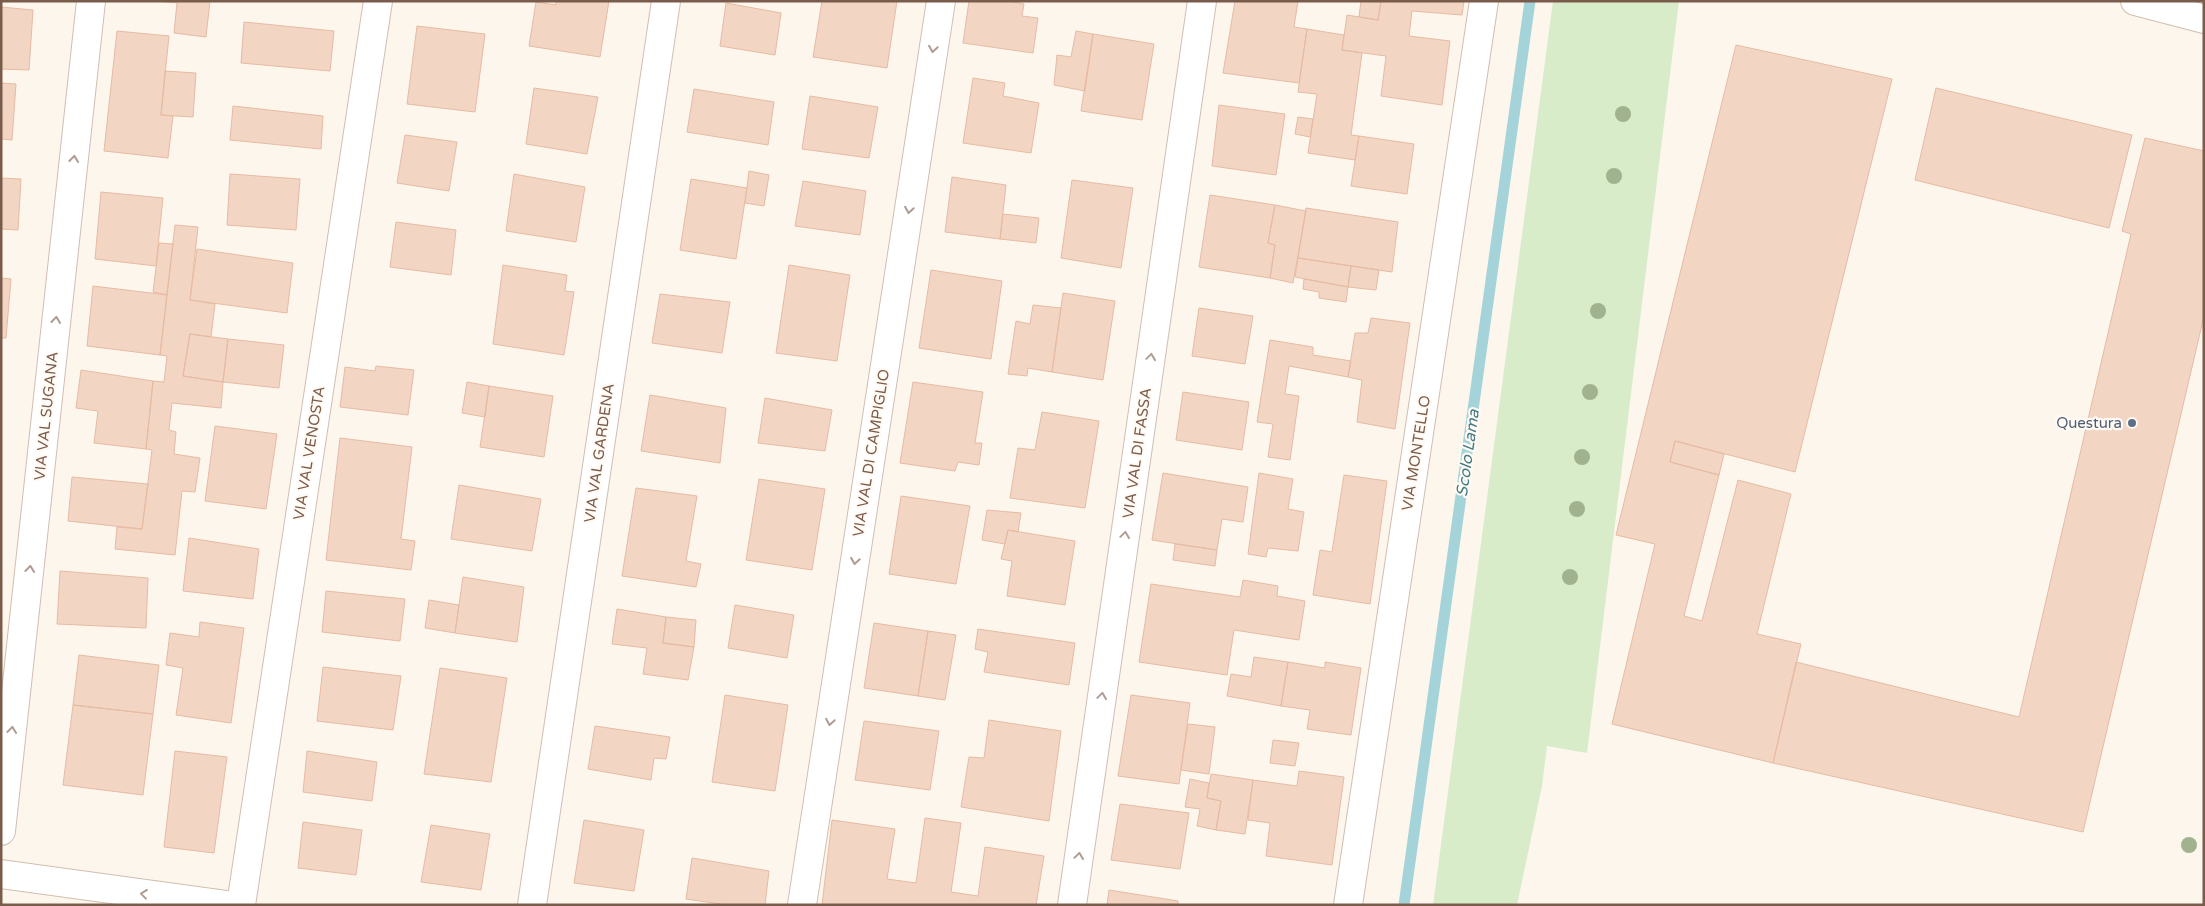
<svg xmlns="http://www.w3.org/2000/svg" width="2205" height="906" viewBox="0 0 2205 906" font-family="'Varela Round',sans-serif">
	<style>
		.green { fill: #d8ecc9 }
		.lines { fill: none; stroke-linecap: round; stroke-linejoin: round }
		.stream { stroke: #a5d3da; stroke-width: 11 }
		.building { fill: #f3d5c3; stroke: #e6bba3 }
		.minor-casing { stroke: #d1beb0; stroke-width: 30 }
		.minor { stroke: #fff; stroke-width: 28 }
		.tree { fill: #a0b28e }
		.oneway { stroke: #af9d94 }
		.service-dot { fill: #5c6f8a; stroke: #fffaf3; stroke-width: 2 }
		.labels { text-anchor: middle; stroke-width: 4.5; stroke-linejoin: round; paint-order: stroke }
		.street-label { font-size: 15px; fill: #7a5c4d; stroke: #fffaf3 }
		.service-label { font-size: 15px; fill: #4e5e75; stroke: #fffaf3; text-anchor: end }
		.water-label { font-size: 16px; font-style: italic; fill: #437c86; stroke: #fffaf3 }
	</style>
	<rect width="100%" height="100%" fill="#fdf6ec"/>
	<path class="green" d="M1553,1h126l-92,752 -40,-7 -5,40 -25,119h-84z"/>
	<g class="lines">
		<path class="stream" d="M1404,905l126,-904"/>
	</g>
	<path class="building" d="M158,1h52l-4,36 -32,-4 3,-30z
		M556,1h53l-9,56 -71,-11 7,-44 20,3z
		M822,1h75l-10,67 -74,-11z
		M969,1h39l16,3 -2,12 16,2 -5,35 -70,-10z
		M1235,1h63l-4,26 13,2 -8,54 -76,-10z
		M1361,1h20l-3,19 -19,-3z
		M1381,1h83l-2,14 -50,-4 -3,25 41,5 -8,64 -61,-9 5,-40 -44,-6 5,-35 31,5z
		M726,3l55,10 -6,42 -55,-9z
		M1,7l32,3 -4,60 -28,-1z
		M244,22l90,9 -4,40 -89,-8z
		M417,26l68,8 -10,78 -68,-8z
		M1307,29l37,6 -2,15 20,3 -11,82 8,1 -4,24 -47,-7 9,-59 -19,-2z
		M117,31l52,5 -8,79 12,1 -5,42 -64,-7z
		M1076,31l17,3 -8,57 -31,-6 3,-30 14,2z
		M1093,34l61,10 -12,76 -61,-9z
		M1736,45l156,34 -97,393 -120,-31 -5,21 49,13 -35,141 18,5 36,-141 53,14 -34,140 44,10 -28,119 -161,-39 43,-180 -39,-9z
		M165,71l31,2 -3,44 -32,-2z
		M973,78l32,5 -2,13 36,7 -8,50 -68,-10z
		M1,83l15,1 -4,56 -11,-1z
		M534,88l64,9 -11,57 -61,-10z
		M1936,88l196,47 -23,93 -194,-48z
		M694,89l80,13 -6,43 -81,-13z
		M810,96l68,11 -9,51 -67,-9z
		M1219,105l66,9 -9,61 -64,-9z
		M233,106l90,10 -2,33 -91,-9z
		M1298,117l15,2 -3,18 -15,-3z
		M405,135l52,7 -8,49 -52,-8z
		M1359,136l55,8 -7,50 -56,-8z
		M2145,138l59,13v165l-121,516 -310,-69 23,-101 223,55 112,-483 -9,-3z
		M749,171l20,4 -5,31 -19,-3z
		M230,174l70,5 -4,51 -69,-5z
		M514,174l71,13 -9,55 -70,-11z
		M952,177l54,8 -6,54 -55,-7z
		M1,178l20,1 -3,51 -17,-1z
		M691,179l56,9 -11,71 -56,-9z
		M1072,180l61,8 -12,80 -60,-10z
		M803,181l63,10 -6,44 -65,-9z
		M101,192l62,6 -7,68 -61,-7z
		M1210,195l65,10 -7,38 7,2 -5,33 -71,-11z
		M1275,205l31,6 -13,72 -23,-5 5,-33 -7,-2z
		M1306,208l92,14 -6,50 -94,-14z
		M1003,214l36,4 -3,25 -36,-4z
		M396,222l60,8 -5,45 -61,-8z
		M175,225l23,2 -8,73 25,4 -4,33 -21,-3 -7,42 40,6 -2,26 -49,-5 -3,27 7,2 -2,22 26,4 -5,34 -13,-1 -7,64 -60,-6 2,-22 25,2 10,-79 -6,-1 7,-68 11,1 3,-26 -7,-1z
		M159,243l14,1 -6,51 -14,-3z
		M197,249l96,14 -6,50 -97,-13z
		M1298,258l53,8 -3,21 -53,-10z
		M503,265l64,10 -2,16 9,1 -10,63 -71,-11z
		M789,265l61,10 -13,86 -61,-8z
		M1351,266l28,4 -3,20 -28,-3z
		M931,270l71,11 -11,78 -72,-11z
		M1,278l10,1 -5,59h-5z
		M1304,279l44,8 -2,15 -27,-4v-6l-16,-3z
		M93,286l74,9 -7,60 -73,-9z
		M1063,293l52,8 -12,79 -51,-8z
		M660,294l70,8 -8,51 -70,-10z
		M1033,305l28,3 -9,64 -24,-4 -1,8 -19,-2 8,-53 14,3z
		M1199,308l54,8 -8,48 -53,-8z
		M1371,318l39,5 -15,106 -38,-7 5,-42 -14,-3 7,-44h13z
		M190,334l38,5 -5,43 -40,-6z
		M228,339l56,6 -5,43 -56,-6z
		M1270,340l43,7v8l38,6 -3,16 -59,-11 -4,28 14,2 -9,64 -22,-3 5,-33 -16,-2z
		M376,366l38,4 -6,45 -68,-8 5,-40 30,4z
		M81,370l72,11 -7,68 -52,-6 4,-32 -22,-3z
		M467,382l22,4 -4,31 -23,-4z
		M913,382l70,10 -8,51h7l-3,22 -21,-3 -3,9 -55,-8z
		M489,386l64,10 -9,61 -64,-10z
		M1183,392l66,10 -7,48 -66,-10z
		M650,395l76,13 -6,55 -79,-12z
		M765,398l67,12 -7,41 -67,-8z
		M1042,412l57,9 -14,87 -75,-10 8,-50 17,2z
		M215,426l62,8 -11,75 -61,-8z
		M340,438l72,9 -11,92 14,2 -4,29 -85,-10z
		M1675,441l49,13 -5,21 -49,-13z
		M1163,473l85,14 -5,35 -21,-3 -5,31 -65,-10z
		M1259,473l34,6 -5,30 16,3 -6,39 -30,-3 -2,9 -18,-3z
		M1344,475l43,6 -17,123 -57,-9 7,-45 12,2z
		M72,477l76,7 -6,45 -74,-8z
		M759,479l66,10 -13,81 -66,-10z
		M459,485l82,14 -9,52 -81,-12z
		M636,488l61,8 -11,65 15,3 -5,23 -74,-11z
		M901,496l69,10 -14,78 -67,-10z
		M987,510l34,3 -3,19 -10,-2 -3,14 -23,-4z
		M1008,530l67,11 -10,64 -58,-9 5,-35 -11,-2z
		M189,538l70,11 -6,50 -70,-8z
		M1175,544l42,6 -2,16 -42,-6z
		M60,571l88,7 -2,50 -89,-4z
		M463,577l61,10 -7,55 -62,-9z
		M1243,580l35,6 -1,10 28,5 -6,39 -65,-10 -7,45 -88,-13 12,-78 89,13z
		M326,591l79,8 -5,42 -78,-9z
		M429,600l30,5 -4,28 -30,-5z
		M735,605l59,10 -7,43 -59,-10z
		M617,609l49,8 -3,26 31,4 -6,33 -45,-6 4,-26 -35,-4z
		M666,617l30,3 -2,27 -31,-4z
		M200,622l44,6 -13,95 -55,-8 7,-47 -17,-3 4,-32 29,4z
		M874,623l54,8 -10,65 -54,-8z
		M978,629l97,14 -6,42 -85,-13 4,-20 -13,-3z
		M928,631l28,4 -11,65 -27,-4z
		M79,655l80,10 -6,49 -80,-9z
		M1254,657l34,5 -7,44 -54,-10 4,-22 20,3z
		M1288,662l37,6v-6l36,6 -10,67 -44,-6 3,-19 -29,-4z
		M323,667l78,9 -8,54 -76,-9z
		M440,668l67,10 -16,104 -67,-8z
		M725,695l63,10 -13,86 -63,-9z
		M1131,695l59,8 -11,81 -61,-8z
		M73,705l80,9 -10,81 -80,-10z
		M989,720l72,11 -12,90 -88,-14 8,-50 15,1z
		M864,721l75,10 -9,59 -75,-10z
		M1188,724l27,3 -6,47 -28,-4z
		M595,726l75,11 -4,22 -12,-1 -3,22 -63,-11z
		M1273,740l26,3 -4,23 -25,-3z
		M175,751l52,6 -13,96 -50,-6z
		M307,751l70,11 -5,39 -69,-9z
		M1299,771l45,6 -12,88 -66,-9 4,-33 -22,-3 5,-40 44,6z
		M1211,774l42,6 -8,54 -29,-4 5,-29 -14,-3z
		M1190,779l19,4 -2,15 14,3 -5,29 -19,-4 3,-17 -15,-2z
		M1120,804l69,9 -9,56 -69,-9z
		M925,818l36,5 -10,69 27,4 7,-49 59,9 -8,49h-214l10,-85 63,9 -8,50 29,4z
		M584,820l60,10 -10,61 -60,-8z
		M303,822l59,8 -6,45 -58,-7z
		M431,825l59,9 -9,56 -60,-8z
		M692,858l77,13 -4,34h-38l-41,-6z
		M1109,890l69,11v4h-71z"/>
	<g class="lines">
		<g class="minor-casing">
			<path id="minor" d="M2135,1l69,18
				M1,831l90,-830
				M1,874l226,31
				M241,905l137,-904
				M532,905l134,-904
				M802,905l139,-904
				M1072,905l130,-904
				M1348,905l136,-904"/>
		</g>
		<use href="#minor" class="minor"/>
	</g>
	<g class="tree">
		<circle cx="1623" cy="114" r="8"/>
		<circle cx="1614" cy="176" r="8"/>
		<circle cx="1598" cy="311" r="8"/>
		<circle cx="1590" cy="392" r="8"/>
		<circle cx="1582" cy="457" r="8"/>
		<circle cx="1577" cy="509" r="8"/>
		<circle cx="1570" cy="577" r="8"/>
		<circle cx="2189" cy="845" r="8"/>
	</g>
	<defs><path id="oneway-chevron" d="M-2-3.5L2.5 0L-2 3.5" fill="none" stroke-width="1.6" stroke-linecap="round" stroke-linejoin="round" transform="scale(1.25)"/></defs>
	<g class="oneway">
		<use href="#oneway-chevron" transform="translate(933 49) rotate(99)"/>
		<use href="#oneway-chevron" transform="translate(74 159) rotate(-84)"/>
		<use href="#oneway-chevron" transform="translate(909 210) rotate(99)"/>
		<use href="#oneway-chevron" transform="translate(56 320) rotate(-84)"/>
		<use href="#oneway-chevron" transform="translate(1151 357) rotate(-82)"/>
		<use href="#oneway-chevron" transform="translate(1125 535) rotate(-82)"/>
		<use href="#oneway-chevron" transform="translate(855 561) rotate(99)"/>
		<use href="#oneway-chevron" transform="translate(30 569) rotate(-84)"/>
		<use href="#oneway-chevron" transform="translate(1102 696) rotate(-82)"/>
		<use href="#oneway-chevron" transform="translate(830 722) rotate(99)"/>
		<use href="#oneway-chevron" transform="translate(12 730) rotate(-84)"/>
		<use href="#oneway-chevron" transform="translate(1079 856) rotate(-82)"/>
		<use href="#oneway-chevron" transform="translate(144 894) rotate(-173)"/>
	</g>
	<circle class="service-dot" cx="2132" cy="423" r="5"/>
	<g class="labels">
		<g class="street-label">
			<text transform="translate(46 416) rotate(-84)" y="5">VIA VAL SUGANA</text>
			<text transform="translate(309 453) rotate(-81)" y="5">VIA VAL VENOSTA</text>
			<text transform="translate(599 453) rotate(-82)" y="5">VIA VAL GARDENA</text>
			<text transform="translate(871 453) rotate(-81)" y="5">VIA VAL DI CAMPIGLIO</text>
			<text transform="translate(1137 453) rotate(-82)" y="5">VIA VAL DI FASSA</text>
			<text transform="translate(1416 453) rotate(-81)" y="5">VIA MONTELLO</text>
		</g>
		<g class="service-label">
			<text x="2122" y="428">Questura</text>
		</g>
		<g class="water-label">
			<text transform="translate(1467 453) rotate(-82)" y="6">Scolo Lama</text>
		</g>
	</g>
	<rect width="2205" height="906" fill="none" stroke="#7a5c4d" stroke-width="5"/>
</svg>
